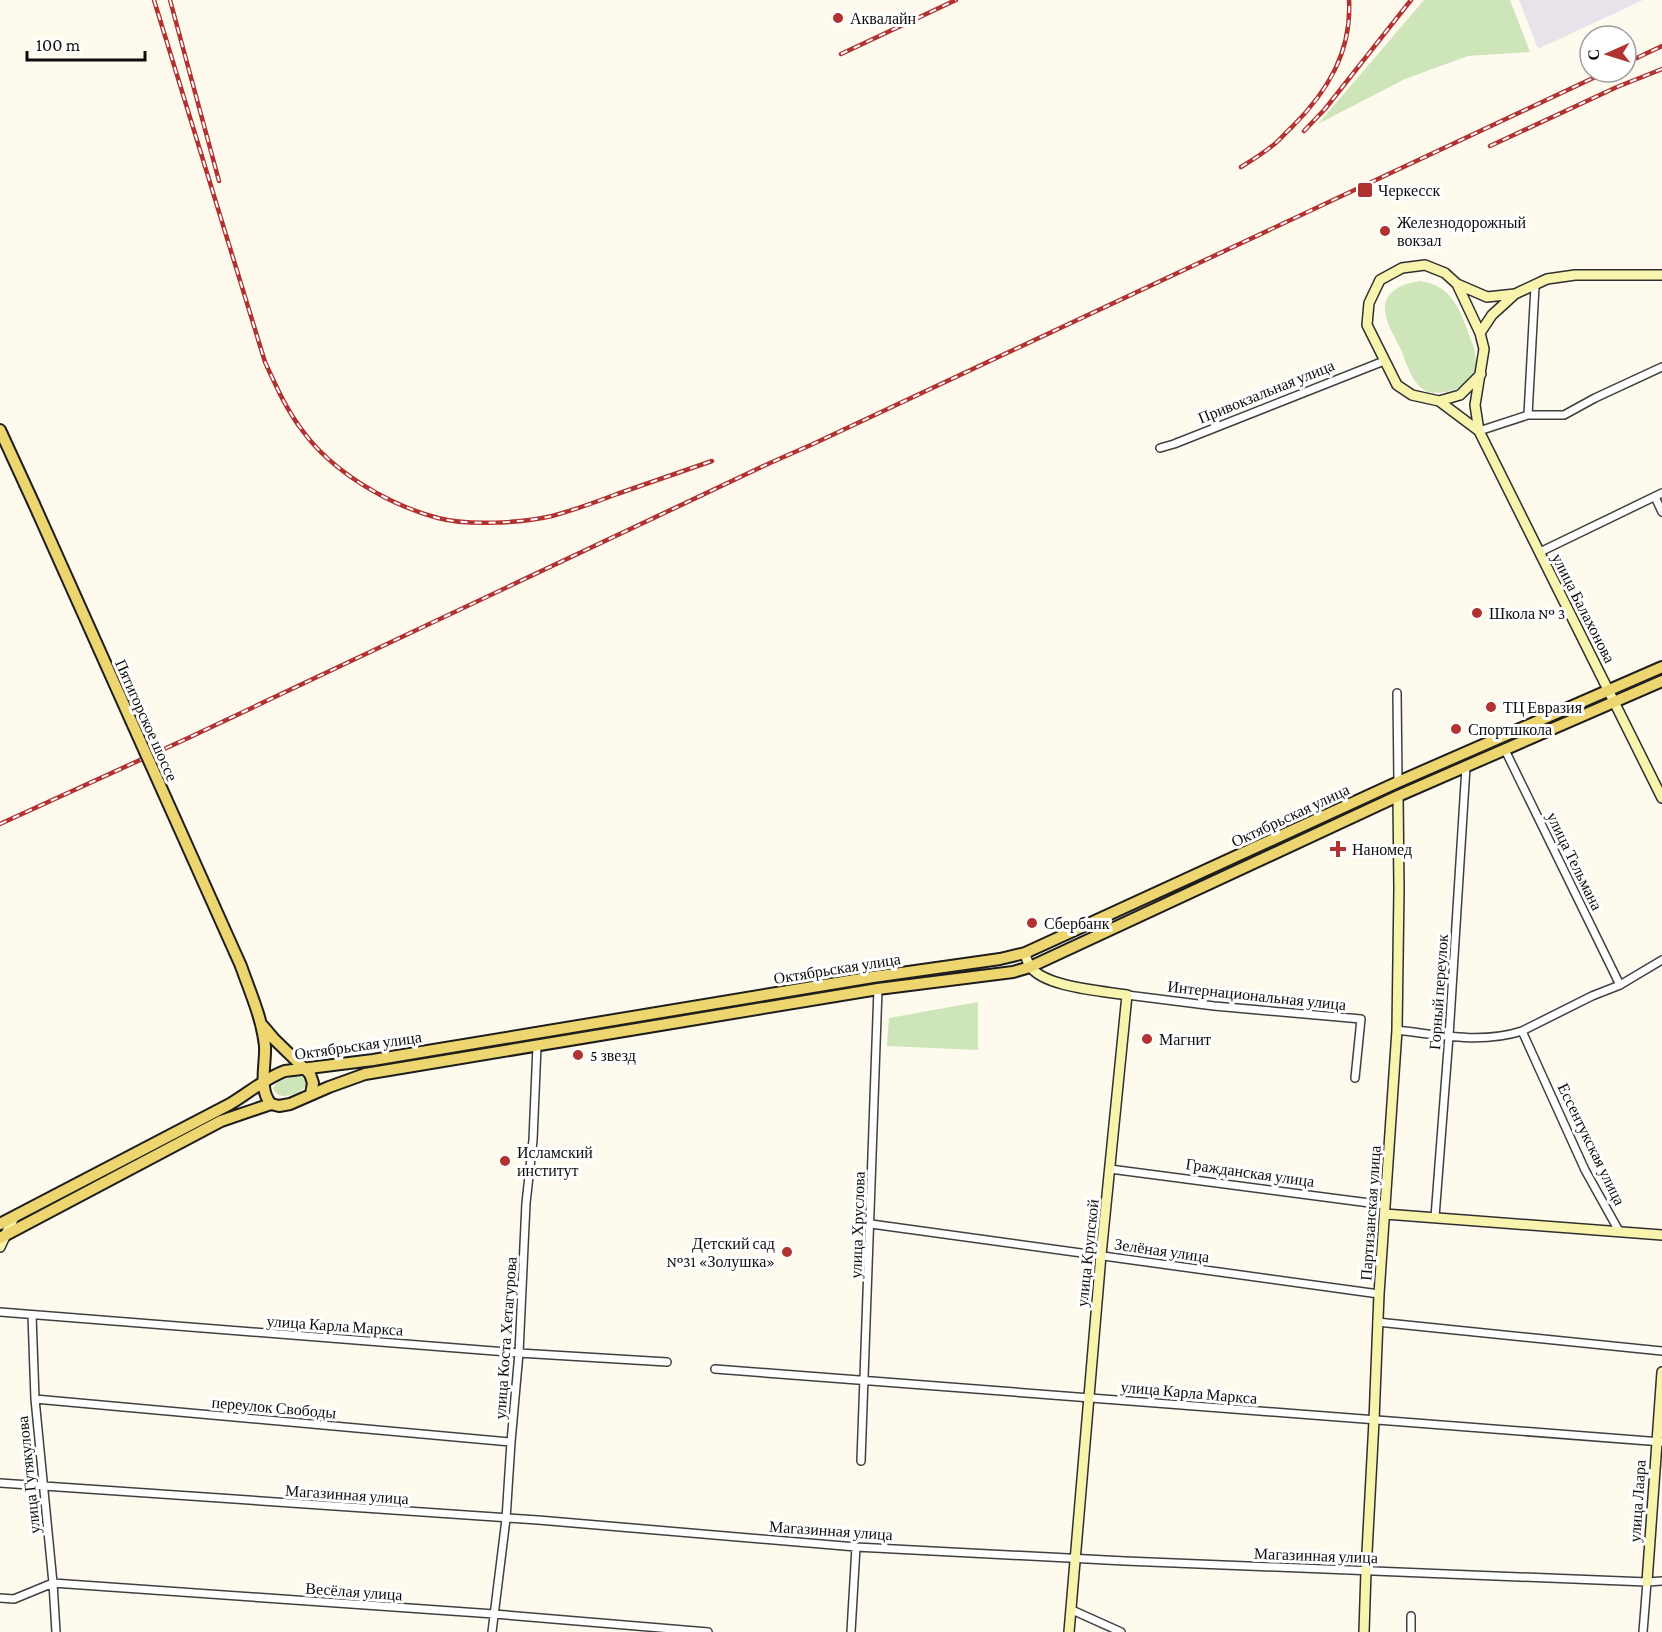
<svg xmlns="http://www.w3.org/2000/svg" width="1662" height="1632" viewBox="0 0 1662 1632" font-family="'Crimson Pro',serif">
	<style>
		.industrial { fill: #eae2eb }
		.green { fill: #cee5ba }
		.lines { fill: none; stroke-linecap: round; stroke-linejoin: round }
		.street-casing { stroke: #404040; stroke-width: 10 }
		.secondary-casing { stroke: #2f2f2f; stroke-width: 12 }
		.primary-casing { stroke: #1e1e1e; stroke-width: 14 }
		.street { stroke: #fff; stroke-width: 7 }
		.secondary { stroke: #f8f4ae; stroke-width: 9 }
		.primary { stroke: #edd66f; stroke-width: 10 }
		.rail-casing { stroke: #b13231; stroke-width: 4.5 }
		.rail { stroke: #fff; stroke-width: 2; stroke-dasharray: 7; stroke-linecap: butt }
		.primary-bridge-casing { stroke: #1e1e1e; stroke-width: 14; stroke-linecap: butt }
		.primary-bridge { stroke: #edd66f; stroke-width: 10 }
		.poi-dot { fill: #b13231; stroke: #fff; stroke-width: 2 }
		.labels { text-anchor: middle; stroke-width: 6; stroke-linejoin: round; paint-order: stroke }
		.poi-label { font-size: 16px; fill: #0d0d0d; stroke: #fff; text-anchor: start }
		.street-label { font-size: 16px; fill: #0d0d0d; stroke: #fff }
	</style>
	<rect width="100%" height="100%" fill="#fefbee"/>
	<path class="industrial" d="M1519,0h124l-105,49z"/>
	<path class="green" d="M1424,0h86l20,52 -62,4 -63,23 -87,45z
		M1420,281c37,5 42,37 54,67 2,10 4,22 -3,31 -8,11 -35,18 -47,11 -13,-9 -17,-26 -23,-40 -5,-12 -15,-26 -16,-39 -2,-20 19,-28 35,-30z
		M978,1002v48l-91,-4 2,-28z
		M298,1075l8,3 1,7c-7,9 -29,18 -34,3l4,-6z"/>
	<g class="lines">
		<g class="street-casing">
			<path id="street" d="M1528,415l7,-129
				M1479,431l49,-16h36l31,-17 67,-31
				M1160,448l14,-4 210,-83
				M1655,497l7,15
				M1540,552l122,-59
				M1397,693l1,89
				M1505,750l115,235
				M1127,995l87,11 147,13 -6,59
				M1397,1030c41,5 85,14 125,1l70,-35 28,-11 42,-25
				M1522,1031l63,139 34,61
				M1110,1169l275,36
				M1435,1217l14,-181 17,-269
				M871,1224l508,70
				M0,1312l519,41 148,9
				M32,1315l3,84 18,184 3,49
				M1377,1322l285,29
				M715,1369l947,73
				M35,1399l476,43
				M861,1461l17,-472
				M0,1483l538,37 318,27 269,14 522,21 15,-1
				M0,1598l14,1 39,-16 441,31 214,18
				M1072,1610l49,22
				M1411,1616v16
				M492,1632l14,-113 5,-77 8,-89 7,-150 7,-63 4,-94
				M851,1632l5,-85
				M1643,1632l4,-50"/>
		</g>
		<g class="secondary-casing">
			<path id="secondary" d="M1457,284l30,13 28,-3 32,-15 28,-4h87
				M1480,333l12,-18 23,-21
				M1439,401l21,-6 21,-21
				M1479,431l-40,-30 -27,-6 -15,-10 -30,-60 2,-22 11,-23 22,-12 23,-3 20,8 12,11 23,49 4,16 -9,56 4,26 183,367
				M1025,953c1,4 2,9 5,13 13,21 73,25 97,29l-26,260 -32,377
				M1385,1214l277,21
				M0,1247l14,-30
				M1647,1582l15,-210
				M1364,1632l2,-61 8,-150 5,-127 18,-264 2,-141 -1,-93"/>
		</g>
		<g class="primary-casing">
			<path id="primary" d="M0,430l34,74
				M241,966c9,26 21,52 24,80 1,19 -7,43 6,58
				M263,1026l11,13 36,35 3,9 -2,11
				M0,1224l230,-120c17,-10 37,-27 55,-33l88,-11 500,-83 127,-18 25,-6 373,-171 264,-115
				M0,1238l221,-117 44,-15 6,-2 8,2 11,-2 39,-17 36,-13 513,-85 135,-17 17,-5 368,-171 264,-115"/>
		</g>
		<use href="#street" class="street"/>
		<use href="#secondary" class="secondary"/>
		<use href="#primary" class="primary"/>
		<g class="rail-casing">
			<path id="rail" d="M154,0l111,362c11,24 21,47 37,68 30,42 87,75 136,88 30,8 84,5 114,-2 22,-6 44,-14 65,-22 32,-11 63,-22 95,-33
				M170,0l49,181
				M841,54l115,-54
				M1626,63l36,-17
				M1304,131l21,-22 86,-109
				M1490,146l127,-59 45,-18
				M1241,167c10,-6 21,-13 31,-21 7,-5 13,-13 20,-19 35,-35 60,-75 57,-127
				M0,824l186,-85 584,-276 43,-19 793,-372"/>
		</g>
		<use href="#rail" class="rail"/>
		<g class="primary-bridge-casing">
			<path id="primary-bridge" d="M34,504l207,462"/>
		</g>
		<use href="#primary-bridge" class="primary-bridge"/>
	</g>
	<g class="poi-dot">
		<circle cx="838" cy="18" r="6"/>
		<rect x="1357" y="182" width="16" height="16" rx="3"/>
		<circle cx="1385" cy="231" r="6"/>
		<circle cx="1477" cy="613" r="6"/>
		<circle cx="1491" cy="707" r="6"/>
		<circle cx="1456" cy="729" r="6"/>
		<path d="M1335 840h6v6h6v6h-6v6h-6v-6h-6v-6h6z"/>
		<circle cx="1032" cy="923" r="6"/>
		<circle cx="1147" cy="1039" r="6"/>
		<circle cx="578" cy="1055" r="6"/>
		<circle cx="505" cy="1161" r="6"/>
		<circle cx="787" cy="1252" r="6"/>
	</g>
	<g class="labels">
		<g class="poi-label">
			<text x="850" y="24">Аквалайн</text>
			<text x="1378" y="196">Черкесск</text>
			<text x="1397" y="228">Железнодорожный<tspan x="1397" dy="18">вокзал</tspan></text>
			<text x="1489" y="619">Школа № 3</text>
			<text x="1503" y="713">ТЦ Евразия</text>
			<text x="1468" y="735">Спортшкола</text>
			<text x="1352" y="855">Наномед</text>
			<text x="1044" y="929">Сбербанк</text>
			<text x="1159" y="1045">Магнит</text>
			<text x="590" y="1061">5 звезд</text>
			<text x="517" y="1158">Исламский<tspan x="517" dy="18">институт</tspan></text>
			<text x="775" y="1249" text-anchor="end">Детский сад<tspan x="775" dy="18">№31 «Золушка»</tspan></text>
		</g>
		<g class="street-label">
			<text transform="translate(1266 391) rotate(-22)" y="6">Привокзальная улица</text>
			<text transform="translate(1584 608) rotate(63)" y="6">улица Балахонова</text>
			<text transform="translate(147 720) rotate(66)" y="6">Пятигорское шоссе</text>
			<text transform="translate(1290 815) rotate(-25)" y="6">Октябрьская улица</text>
			<text transform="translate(1575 861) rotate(64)" y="6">улица Тельмана</text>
			<text transform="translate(837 968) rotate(-9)" y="6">Октябрьская улица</text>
			<text transform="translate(1438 992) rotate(-86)" y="6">Горный переулок</text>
			<text transform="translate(1257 995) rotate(6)" y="6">Интернациональная улица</text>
			<text transform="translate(358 1045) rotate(-8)" y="6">Октябрьская улица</text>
			<text transform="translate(1592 1144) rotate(64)" y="6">Ессентукская улица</text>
			<text transform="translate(1250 1172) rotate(8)" y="6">Гражданская улица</text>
			<text transform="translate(1370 1213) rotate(-86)" y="6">Партизанская улица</text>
			<text transform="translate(857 1225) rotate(-88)" y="6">улица Хруслова</text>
			<text transform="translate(1162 1250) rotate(8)" y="6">Зелёная улица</text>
			<text transform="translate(1087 1253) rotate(-84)" y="6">улица Крупской</text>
			<text transform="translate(335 1325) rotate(4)" y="6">улица Карла Маркса</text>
			<text transform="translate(505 1338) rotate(-86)" y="6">улица Коста Хетагурова</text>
			<text transform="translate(1189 1392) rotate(5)" y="6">улица Карла Маркса</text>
			<text transform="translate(274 1407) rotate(5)" y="6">переулок Свободы</text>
			<text transform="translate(28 1475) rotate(-96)" y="6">улица Гутякулова</text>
			<text transform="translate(347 1494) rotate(4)" y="6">Магазинная улица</text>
			<text transform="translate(1637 1501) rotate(-86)" y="6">улица Лаара</text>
			<text transform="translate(831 1530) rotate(4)" y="6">Магазинная улица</text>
			<text transform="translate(1316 1555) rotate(2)" y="6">Магазинная улица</text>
			<text transform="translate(354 1591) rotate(4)" y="6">Весёлая улица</text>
		</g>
	</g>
	<g transform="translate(1608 54) rotate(267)"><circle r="28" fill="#ffffff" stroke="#9e9e9e" stroke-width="1.5"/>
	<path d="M0-4.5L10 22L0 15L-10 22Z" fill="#b13231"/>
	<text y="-9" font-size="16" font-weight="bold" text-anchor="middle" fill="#0d0d0d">С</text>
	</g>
	<path d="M27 51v9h118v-9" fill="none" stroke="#0d0d0d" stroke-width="3"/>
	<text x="36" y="51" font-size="18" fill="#0d0d0d" stroke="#ffffff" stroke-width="4.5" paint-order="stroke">100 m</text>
</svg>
